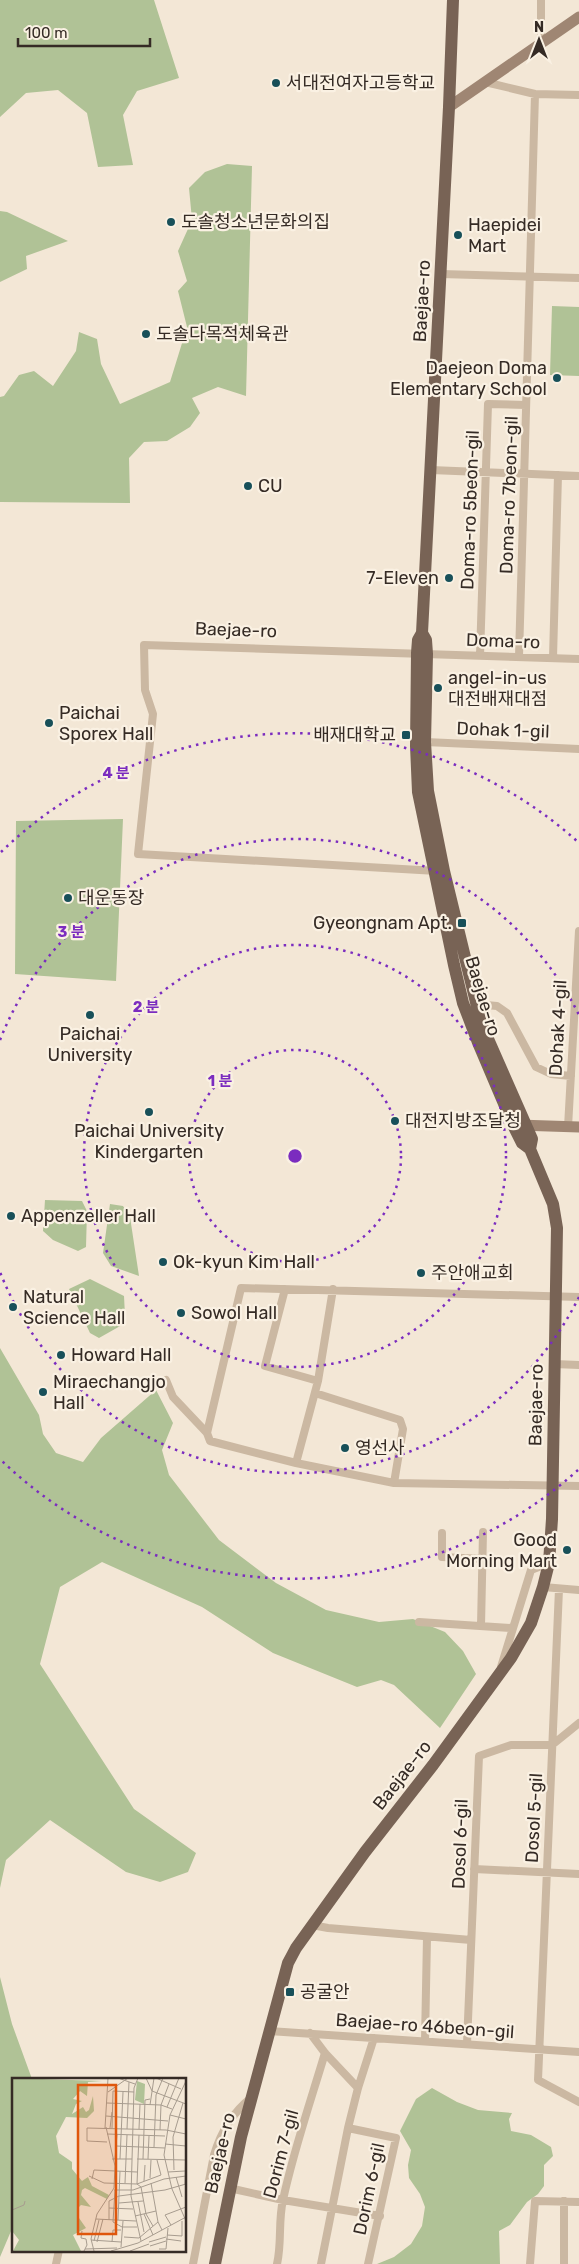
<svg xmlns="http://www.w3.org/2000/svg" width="579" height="2264" viewBox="0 0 579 2264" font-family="Rubik,'Noto Sans KR',sans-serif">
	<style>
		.green { fill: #b0c296 }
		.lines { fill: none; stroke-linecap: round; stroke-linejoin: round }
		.street { stroke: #cbb8a2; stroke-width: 8 }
		.secondary { stroke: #9f8673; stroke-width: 11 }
		.primary { stroke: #786355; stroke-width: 12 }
		.ring { fill: none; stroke: #7b2cbf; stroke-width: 2.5; stroke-dasharray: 2.5 5 }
		.poi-dot { fill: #185059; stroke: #faf1e3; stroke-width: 2 }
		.labels { text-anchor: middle; stroke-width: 4.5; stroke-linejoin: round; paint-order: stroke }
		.poi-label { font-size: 18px; fill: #352b25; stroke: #faf1e3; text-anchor: start }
		.street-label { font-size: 18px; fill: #352b25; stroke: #faf1e3 }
		.inset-road { fill: none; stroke: #a79c8f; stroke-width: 1 }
		.view { fill: #df570d; fill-opacity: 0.15; stroke: #df570d; stroke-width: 2.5 }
		.inset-edge { fill: none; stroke: #352b25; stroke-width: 2.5 }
		.centre { fill: #7b2cbf; stroke: #faf1e3; stroke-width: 2.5 }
		.ring-label { font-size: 15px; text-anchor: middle; font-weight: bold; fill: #7b2cbf; stroke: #faf1e3; stroke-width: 4.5; stroke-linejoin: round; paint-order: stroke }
	</style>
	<rect width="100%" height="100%" fill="#f3e7d6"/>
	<path class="green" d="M0,0h154l25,78 -42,13 -14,24 10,50 -35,2 -11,-54 -29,-23 -32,3 -26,24z
		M227,164l25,2 -6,230 -28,-9 -26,11 8,15 -10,14 -23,14 -23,1 -15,16 1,45 -130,-1v-105l4,-1 15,-21 15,-4 19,15 23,-35 3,-19 18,7 4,25 19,40 50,-22 17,-55 -9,-36 9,-10 -9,-30 14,-31 -3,-32 16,-16z
		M0,211l7,1 61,29 -42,15 1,13 -27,13z
		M552,306l27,1v69l-29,-1z
		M123,819l-7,162 -101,-7 1,-153z
		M45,1200l37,1 5,10 -1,36 -8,4 -25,-11 -10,-9z
		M110,1204l13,2 7,11 9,59 -28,-10 -8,-13z
		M90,1279l34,17 1,20 -3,9 -23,13 -9,-5 -21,-44z
		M0,1348l39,67 4,19 13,19 27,9 18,-24 55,-48 17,33 -11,27 7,25 50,65 57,43 50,27 53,12 34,-3 32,13 18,19 13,23 -36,54 -46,-43 -13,-5 -24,7 -84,-34 -71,-46 -100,-45 -42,25 -20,77 94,145 62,44 -8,19 -28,10 -34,-10 -76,-52 -44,40 -6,28z
		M0,1977l12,47 20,55h-18v145l-14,33z
		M432,2088l25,14 21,8 34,3 -3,6 2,12 20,4 20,12 2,9 -9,9v21l-6,8 -11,8 -17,23 -11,6 1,33h-123l17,-7 17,-13 11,-18 3,-19 -5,-13 -11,-16 -1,-13 3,-15 -11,-19 16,-32z"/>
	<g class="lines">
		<path class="street" d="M541,0v43
			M485,82l50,12 44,1
			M441,274l138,4
			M431,470l148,6
			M480,656l8,-252 38,1
			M519,657l16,-563
			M553,658l5,-183
			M425,742l154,7
			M437,871l-299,-17 15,-140 -8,-24 -1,-45 435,14
			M475,1004l22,2 10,7 29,54 15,7 20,2
			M568,1127l11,-196
			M285,1289l-20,77 53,15
			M554,1364l25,1
			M166,1380l7,17 34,36 3,8 86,22 98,20 185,3
			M315,1393l85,27 3,9 -9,54
			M207,1433l34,-145 338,9
			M296,1463l22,-82 15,-92
			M442,1533v24l41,2
			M543,1587l36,3
			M559,1589l-21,491 41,22
			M419,1622l92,6
			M481,1626l2,-94
			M501,1667l30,-97 18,-7
			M474,1869l105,5
			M312,1925l16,3 143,12
			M269,2031l310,21
			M310,2033l15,20 33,35
			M425,2041l2,-104
			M467,2044l12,-288 32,-11h41l27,-22
			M348,2128l48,10 -28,126
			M229,2188l54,12 97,16
			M56,2264l3,-14
			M193,2264l21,-109c7,-23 18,-42 37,-57
			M277,2264c5,-21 1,-43 6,-64 10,-48 28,-100 42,-147
			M321,2264l27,-136 10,-40 16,-50
			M530,2264l5,-63 44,1
			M564,2264v-63"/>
		<path class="secondary" d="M449,107l130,-90
			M518,1125l61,2"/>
		<path class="primary" d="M453,0l-4,107 -27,526 4,7 1,14 -2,88 3,49 16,80 37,152 51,116 -2,10
			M215,2264l26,-127 47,-174 8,-15 69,-96 68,-87 78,-107 20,-35 12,-36 6,-24 3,-44 5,-291 -4,-24 -23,-55 -8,-6 -9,-18 -34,-80 -16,-42 -9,-38 -36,-173 -2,-46 1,-93 1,-13 4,-7"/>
	</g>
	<g class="ring">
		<circle cx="295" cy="1156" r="106"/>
		<circle cx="295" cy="1156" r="211"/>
		<path d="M579 1297A317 317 0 0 1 0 1272M0 1040A317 317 0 0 1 579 1015"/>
		<path d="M578 1470A423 423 0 0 1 1 1460M1 852A423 423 0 0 1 578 842"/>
	</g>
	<g class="poi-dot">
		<circle cx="276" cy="83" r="5"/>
		<circle cx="171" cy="222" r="5"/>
		<circle cx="458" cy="235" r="5"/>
		<circle cx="146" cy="334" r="5"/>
		<circle cx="557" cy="378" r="5"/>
		<circle cx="248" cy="486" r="5"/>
		<circle cx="449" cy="578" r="5"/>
		<circle cx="438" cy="688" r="5"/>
		<circle cx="49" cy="723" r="5"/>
		<rect x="401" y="730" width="10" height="10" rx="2.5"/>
		<circle cx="68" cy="898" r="5"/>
		<rect x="457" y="918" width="10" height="10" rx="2.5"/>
		<circle cx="90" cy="1015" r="5"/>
		<circle cx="149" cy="1112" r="5"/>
		<circle cx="395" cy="1121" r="5"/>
		<circle cx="11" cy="1216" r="5"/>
		<circle cx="163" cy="1262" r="5"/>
		<circle cx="421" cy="1273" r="5"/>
		<circle cx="13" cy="1307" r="5"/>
		<circle cx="181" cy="1313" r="5"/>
		<circle cx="61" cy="1355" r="5"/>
		<circle cx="43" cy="1392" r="5"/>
		<circle cx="345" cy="1448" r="5"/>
		<circle cx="567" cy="1550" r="5"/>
		<rect x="285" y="1987" width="10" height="10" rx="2.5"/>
	</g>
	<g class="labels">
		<g class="poi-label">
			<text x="286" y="89">서대전여자고등학교</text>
			<text x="181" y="228">도솔청소년문화의집</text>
			<text x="468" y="231">Haepidei<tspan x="468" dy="21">Mart</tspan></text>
			<text x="156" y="340">도솔다목적체육관</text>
			<text x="547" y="374" text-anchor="end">Daejeon Doma<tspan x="547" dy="21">Elementary School</tspan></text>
			<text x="258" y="492">CU</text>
			<text x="439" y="584" text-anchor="end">7-Eleven</text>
			<text x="448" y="684">angel-in-us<tspan x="448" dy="21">대전배재대점</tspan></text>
			<text x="59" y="719">Paichai<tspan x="59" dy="21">Sporex Hall</tspan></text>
			<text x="396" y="741" text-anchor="end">배재대학교</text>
			<text x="78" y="904">대운동장</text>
			<text x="452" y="929" text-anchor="end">Gyeongnam Apt.</text>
			<text x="90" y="1040" text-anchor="middle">Paichai<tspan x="90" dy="21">University</tspan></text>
			<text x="405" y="1127">대전지방조달청</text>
			<text x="149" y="1137" text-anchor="middle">Paichai University<tspan x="149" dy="21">Kindergarten</tspan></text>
			<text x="21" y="1222">Appenzeller Hall</text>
			<text x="173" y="1268">Ok-kyun Kim Hall</text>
			<text x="431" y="1279">주안애교회</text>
			<text x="23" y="1303">Natural<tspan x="23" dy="21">Science Hall</tspan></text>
			<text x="191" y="1319">Sowol Hall</text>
			<text x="71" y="1361">Howard Hall</text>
			<text x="53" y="1388">Miraechangjo<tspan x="53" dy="21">Hall</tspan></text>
			<text x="355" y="1454">영선사</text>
			<text x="557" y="1546" text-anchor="end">Good<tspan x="557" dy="21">Morning Mart</tspan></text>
			<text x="300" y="1998">공굴안</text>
		</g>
		<g class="street-label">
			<text transform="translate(422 301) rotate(-87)" y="6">Baejae-ro</text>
			<text transform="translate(509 495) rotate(-88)" y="6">Doma-ro 7beon-gil</text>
			<text transform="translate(470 510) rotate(-88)" y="6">Doma-ro 5beon-gil</text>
			<text transform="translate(236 630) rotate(2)" y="6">Baejae-ro</text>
			<text transform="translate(503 641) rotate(2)" y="6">Doma-ro</text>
			<text transform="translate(503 730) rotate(2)" y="6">Dohak 1-gil</text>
			<text transform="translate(483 996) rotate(73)" y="6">Baejae-ro</text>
			<text transform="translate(558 1028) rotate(-87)" y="6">Dohak 4-gil</text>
			<text transform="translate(536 1405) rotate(-89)" y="6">Baejae-ro</text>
			<text transform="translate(402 1775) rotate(-52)" y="6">Baejae-ro</text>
			<text transform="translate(534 1818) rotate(-87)" y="6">Dosol 5-gil</text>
			<text transform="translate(460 1844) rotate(-88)" y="6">Dosol 6-gil</text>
			<text transform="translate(425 2026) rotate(4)" y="6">Baejae-ro 46beon-gil</text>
			<text transform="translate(220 2153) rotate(-77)" y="6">Baejae-ro</text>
			<text transform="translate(281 2154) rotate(-75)" y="6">Dorim 7-gil</text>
			<text transform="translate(369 2189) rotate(-78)" y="6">Dorim 6-gil</text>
		</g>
	</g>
	<g transform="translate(12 2078)">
		<rect width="174" height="174" fill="#f3e7d6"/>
		<path d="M0,0l90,3 -14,1 -1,14 -7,-5 -7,8 9,2 -6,3 -4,10 11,-7 3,5 3,-2 4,-14 1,15 -7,7 -21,-1 -10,19 3,17 13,9v7l10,12 6,-4 4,9 17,9 -2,4 -22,-11 -3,2 -1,5 10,12 -10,-2 -3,3 1,10 7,10 -13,7 8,16h-68l6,-11 -7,-9zM125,3l8,3 -1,20 -9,-4z" fill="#b0c296"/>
		<path class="inset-road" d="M106,0l17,6M126,0l-4,10 -3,108 10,45M134,0l6,13 34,13M144,0l25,11M174,3l-16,34 -6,40 8,34 14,32M101,13l21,1M96,14l20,-14M95,25l54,2 11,4M138,27l4,-27M155,29l12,-29M158,37l16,4M94,38l62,5M93,50l3,-50M98,50l2,-16M100,50l1,-37M115,51l2,-47M127,51l1,-25M148,52l1,-25 8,-21M95,56l58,2M127,57l-2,49 4,3 5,27 7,12M95,64l-20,-1v-13l79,2 20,4M153,66l21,2M104,68l49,2M142,69l2,-52 7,-17M100,81h20M103,81l2,-25M108,81l3,-67M125,81l49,1M131,81l2,-59 5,-1M136,81l1,-23M145,82l4,15M162,92l-1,-33 10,-34M156,94l17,-1M77,98l15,7 33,1 24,-9M164,99l6,20M138,100l1,-18M80,101l2,-9 43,2M132,103l1,-16M113,105l2,-48M139,105l7,39 4,8M173,107l1,-44M102,112h19l31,-11 22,-3M103,112l-2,32 9,5h15M126,124l6,30M107,125l24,-2M97,130l24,1M0,132l12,-5 1,-4M132,136l9,21M123,138l21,-5M84,141l40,2M97,142v-19l10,-5 46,-6 21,-6M106,142l2,-49M159,147l-6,-10 21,-8M70,153l-1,7 5,1 1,6 -3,6M155,157l15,1v-15M112,159l15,1 19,-16M154,161l15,2M79,162l30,2M82,163l5,-21M85,164l6,-23M100,164l1,-12h8M137,164l17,-5M138,168l16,-5M109,169l2,-26M73,171l32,-1M147,171h7l2,-21M82,173l-3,-12 6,-25 17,-26 1,-22 -9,-39M99,173l27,-8 48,-26M118,173l19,-7"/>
		<path class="view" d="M66,7h38v149h-38z"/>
		<rect width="174" height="174" class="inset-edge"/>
	</g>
	<circle cx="295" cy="1156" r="8" class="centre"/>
	<g class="ring-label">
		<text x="116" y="778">4 분</text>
		<text x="71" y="937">3 분</text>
		<text x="146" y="1012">2 분</text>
		<text x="220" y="1086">1 분</text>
	</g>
	<g transform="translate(539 40)" stroke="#faf1e3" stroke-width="4" paint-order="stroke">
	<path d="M0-4L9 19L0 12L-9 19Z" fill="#352b25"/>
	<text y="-8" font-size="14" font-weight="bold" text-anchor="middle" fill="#352b25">N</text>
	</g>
	<path d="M18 38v8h132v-8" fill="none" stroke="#352b25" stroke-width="2.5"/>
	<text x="25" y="38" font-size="15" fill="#352b25" stroke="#faf1e3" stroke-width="4" paint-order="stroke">100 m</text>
</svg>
